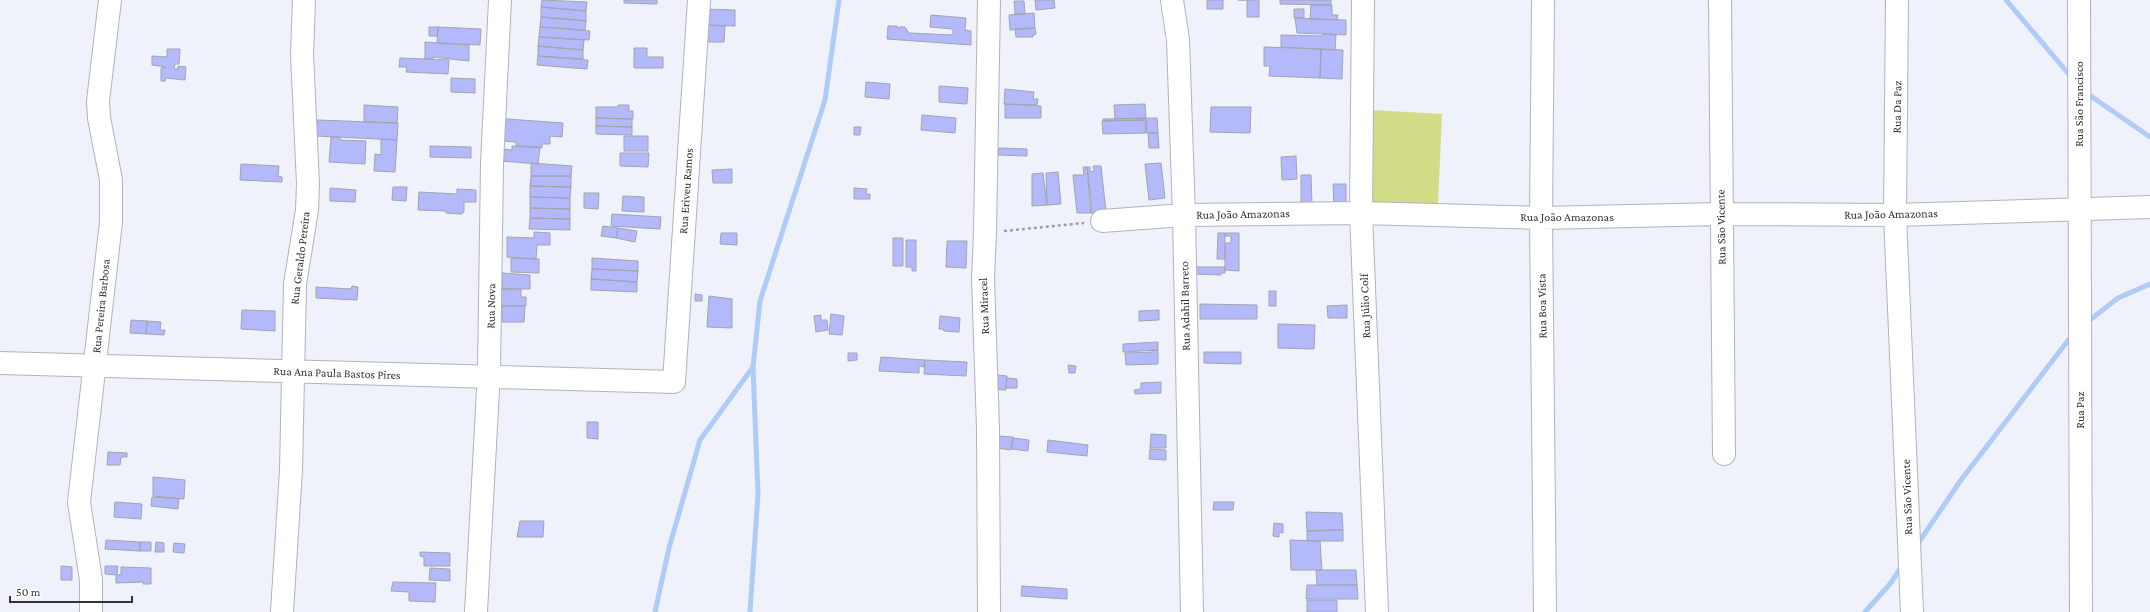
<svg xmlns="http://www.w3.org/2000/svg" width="2150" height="612" viewBox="0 0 2150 612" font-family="'Crimson Pro',serif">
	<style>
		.green { fill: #d2dc86 }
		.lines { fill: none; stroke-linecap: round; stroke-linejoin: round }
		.stream { stroke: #afcbf7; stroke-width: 5 }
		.building { fill: #b4b9fb; stroke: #a3a4ad }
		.minor-casing { stroke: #b2b3bd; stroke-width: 24 }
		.path { stroke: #9c9da5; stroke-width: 2.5; stroke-dasharray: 3 3; stroke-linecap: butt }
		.minor { stroke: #fff; stroke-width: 22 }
		.labels { text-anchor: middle; stroke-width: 4; stroke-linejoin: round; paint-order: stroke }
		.street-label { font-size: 12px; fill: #333337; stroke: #fff }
	</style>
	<rect width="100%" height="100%" fill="#eff1fb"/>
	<path class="green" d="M1372,110l70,4 -4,90 -65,-2z"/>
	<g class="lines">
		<path class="stream" d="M2006,0l67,79
			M2085,92l65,45
			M2086,323l32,-25 32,-14
			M1917,545l44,-65 112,-146
			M655,612l14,-64 31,-108 53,-73 7,-66 65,-201 14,-100
			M750,612l8,-118 -5,-127
			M1865,612l25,-28 12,-18"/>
	</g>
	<path class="building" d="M542,0l45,2 -1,9 -45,-4z
		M624,0h33v4l-33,-1z
		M1035,0h19l1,8 -19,2z
		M1207,0h16v9h-16z
		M1238,0h21v17h-12v-17z
		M1280,0h51v5l-51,-1z
		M1014,1h10l1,13h-10z
		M1311,5h21v10h6l-1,5 -27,-1z
		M541,7l45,4v10l-45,-4z
		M703,9l32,1v16l-29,-1z
		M1294,9h10v9h-10z
		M1034,13l1,15 -25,2 -1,-15z
		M931,15l35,3 -1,12 6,1v14l-84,-6 1,-13h9l1,3 1,-2h6l4,6 44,2v-6l-23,-2z
		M541,17l45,4 -1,9 -45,-3z
		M1295,18l51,2v15l-49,-2z
		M706,25l19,1 -1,16h-19z
		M429,27h9l-1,9h-8z
		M438,27l43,2 -1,16 -43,-2z
		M540,27l50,4 -1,9 -50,-3z
		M1035,28l1,6 -3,1v2h-17l-1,-8z
		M1323,34l13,1 -1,15 -54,-3v-12l42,1z
		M539,37l45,3 -1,10 -45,-4z
		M425,42l44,3v16l-36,-4v2h-8z
		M538,46l45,4v9l-45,-3z
		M1264,47l57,2 -1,29 -51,-2 1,-10h-6z
		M634,48h13v9h16v11h-29z
		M167,49h13l-1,15h-4l-1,5h4v-3l8,1 -1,13 -19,-2 -1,3h-4v-13l5,-1 -14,-2v-9l15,1z
		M1321,49l22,1 -1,29 -22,-1z
		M538,56l50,4 -1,9 -50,-4z
		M400,58l49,2 -1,14 -42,-2 1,-5h-8z
		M451,78l24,1v14l-24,-1z
		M866,82l24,2 -1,15 -24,-2z
		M939,86l29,2 -1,16 -28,-2z
		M1005,89l29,3 -1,7h5l-1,6 -33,-1z
		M1005,104l36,2v12h-36z
		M1145,104l1,14 -31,1 -1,-14z
		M364,105l34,2 -1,16 -33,-1z
		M618,105h11v6h4v8l-37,-1v-11h22z
		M1211,107h40l-1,26 -40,-1z
		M922,115l34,3 -1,15 -34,-3z
		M596,118l36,1v8l-36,-1z
		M1157,118l1,15h-12v-13l-43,1v-2z
		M507,119l56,4 -1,14 -12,-1v8h-8v4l-26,-2v-4l-12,-1v4l-5,-1 1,-24z
		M317,120l81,3 -1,17 -81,-4z
		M1146,120v13l-43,1 -1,-13z
		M596,126l36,1v8l-36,-1z
		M854,127h7l-1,8h-6z
		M1148,133h10l1,15h-10z
		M624,136h24v15h-24z
		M331,137h9v3l26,1 -1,23 -36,-2z
		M381,139l16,1 -2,32 -21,-1 1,-17 6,1z
		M430,146l41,1v11l-41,-1z
		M512,146l28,1 -2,17 -37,-3 1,-12 10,1z
		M999,148l28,1v7l-29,-1z
		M620,153h29l-1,14 -28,-1z
		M1296,156l1,23 -15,1 -1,-23z
		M531,163l41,3 -1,10h-40z
		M1161,163l4,35 -16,2 -4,-36z
		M241,164l38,2 -1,10 4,1v5l-42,-2z
		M1093,166h8l5,46 -15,1v-15l-4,-31h3v5l4,-1z
		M1083,167h4l4,46h-14l-4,-38h11z
		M732,169v14h-19l-1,-13z
		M1058,172l3,32 -14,1 -1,-32z
		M1043,173l4,32 -15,1v-32z
		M1301,175h10l1,29h-11z
		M531,176h40v11l-41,-1z
		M1333,184h13v24h-12z
		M530,186l41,1 -1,11 -40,-1z
		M393,187h14l-1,14 -14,-1z
		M330,188l26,2 -1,12 -25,-1z
		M854,188l13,1 -1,5h4v5h-16z
		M457,189l19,1v12h-12v10l-3,2 -15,-1v-2l-28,-1 1,-18 38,2z
		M584,193h15l-1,16 -14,-1z
		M623,196l21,1v15l-22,-1z
		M530,197l40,1v11l-40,-1z
		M530,208l40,1v10l-40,-1z
		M612,214l49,3 -1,12 -49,-3z
		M530,218l40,1v11l-41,-1z
		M603,226l15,2 -2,10 -15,-2z
		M618,228l19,3 -2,11 -19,-4z
		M534,232l16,1v12h-13l-1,14 -29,-2v-20l27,1z
		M721,233h16v12l-17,-1z
		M1218,233h7v26h-8z
		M1225,233h14v38l-14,-1v-27h6v-7h-6z
		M893,238h10v28h-10z
		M906,240h10v31h-4v-4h-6z
		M947,241h20l-1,27 -20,-1z
		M511,258l28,1v14l-28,-1z
		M592,258l46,3v10l-46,-2z
		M1194,267h31v6h-4v2l-27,-1z
		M592,269l46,2 -1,11 -46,-3z
		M502,273l28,2v14h-28z
		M591,279l46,3v10l-46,-2z
		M352,286l6,1 -1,13 -41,-2v-11l35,2z
		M495,289h26v8h5v9h-31z
		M1269,291h7v15h-7z
		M695,294l7,1v6h-7z
		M709,296l23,3v29l-25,-1z
		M1200,304l57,1v14h-57z
		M1347,305v13h-19l-1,-12z
		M502,306h23l-1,16h-22z
		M242,310l33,1v20l-34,-2z
		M1159,310v10l-20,1v-10z
		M831,314l13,2 -2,19 -13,-1z
		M821,315v5h6l1,10 -12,2 -2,-16z
		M940,316l20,2 -1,14 -15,-1 -1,-2h-4z
		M131,320l16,1 -1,13 -16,-1z
		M147,321l14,1 -1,8h5l-1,5 -18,-1z
		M1278,324l37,1 -1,24 -36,-1z
		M1158,342v8l-35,2v-8z
		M1152,350h6v14l-32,1 -1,-12 27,-1z
		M1204,352h37v12l-37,-1z
		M848,353h9v7l-9,1z
		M881,357l44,3 -1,7 -5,-1v7l-40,-2z
		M925,360l42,2 -1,14 -42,-2z
		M1068,365l8,1 -1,7h-6z
		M988,374l19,2 -1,14 -18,-1z
		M1007,378l10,1v9h-11z
		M1161,382v11l-26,1 -1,-4 7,-1v-6z
		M587,422h11v17l-11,-1z
		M1151,434l15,1v13h-16z
		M997,436l16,1 -2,13 -15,-2z
		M1013,438l16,2 -1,11 -16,-2z
		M1048,440l40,5 -1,11 -40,-4z
		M1150,449l16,1v10l-17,-1z
		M108,452l19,1v4h-6l-1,8h-13z
		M153,477l32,3 -1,19 -31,-3z
		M152,497l27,2 -1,10 -27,-3z
		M115,502l27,2 -1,15 -27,-2z
		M1214,502h20l-1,8h-20z
		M1306,512l36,1 1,17 -36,1z
		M520,521h24l-1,16h-26z
		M1274,523l9,1v9l-4,-1v5l-6,-1z
		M1332,530h11v11h-36v-10z
		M106,540l34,2v9l-35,-2z
		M1290,540l30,1 2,29h-31z
		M140,542h11v9h-11z
		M156,542l8,1v9h-9z
		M174,543l11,1 -1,9 -11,-1z
		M420,552l30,1v13h-26v-9l-4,-1z
		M61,566l11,1v13h-11z
		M105,566h13l-1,8 4,1v-8l30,1v16h-8l1,-2 -28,1v-8l-11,-1z
		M430,568l20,1v12l-21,-1z
		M1316,570h40l1,15h-40z
		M393,582l43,1 -1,19 -26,-1v-9l-18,-1z
		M1307,585h50l1,14h-52z
		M1022,586l45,3v10l-46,-3z
		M1307,600h30v12h-30z"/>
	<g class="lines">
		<g class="minor-casing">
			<path id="minor" d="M989,0l-4,233 -2,45 5,151 1,183
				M1172,0l6,40 6,175 8,397
				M1363,0l-2,213 16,399
				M1543,0l-2,218 4,394
				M1720,0l4,454
				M1897,0l-2,215 17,397
				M2079,0l2,612
				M1102,221l82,-6 177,-2 180,5 180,-4 174,1 255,-8
				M0,363l674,19 25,-382
				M91,612v-32l-12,-78 32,-280v-42l-12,-62 -1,-17 12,-101
				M282,612l9,-142 4,-186 12,-74 1,-26 -6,-130 2,-54
				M476,612l13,-241 3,-207 8,-164"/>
		</g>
		<path class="path" d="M1004,231l80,-8"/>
		<use href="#minor" class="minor"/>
	</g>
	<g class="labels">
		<g class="street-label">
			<text transform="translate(2079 104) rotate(-90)" y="4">Rua São Francisco</text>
			<text transform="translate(1897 107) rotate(-89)" y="4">Rua Da Paz</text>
			<text transform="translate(686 191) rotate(-86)" y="4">Rua Eriveu Ramos</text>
			<text transform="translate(1243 214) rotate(-1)" y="4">Rua João Amazonas</text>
			<text transform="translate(1891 214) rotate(-1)" y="4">Rua João Amazonas</text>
			<text x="1567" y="221">Rua João Amazonas</text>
			<text transform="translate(1721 227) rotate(-91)" y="4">Rua São Vicente</text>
			<text transform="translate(300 258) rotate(-83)" y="4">Rua Geraldo Pereira</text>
			<text transform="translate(101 306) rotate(-84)" y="4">Rua Pereira Barbosa</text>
			<text transform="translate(491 306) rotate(-89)" y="4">Rua Nova</text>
			<text transform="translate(984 306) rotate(-92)" y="4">Rua Miracel</text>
			<text transform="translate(1185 306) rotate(-91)" y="4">Rua Adahil Barreto</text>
			<text transform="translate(1365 306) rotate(-92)" y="4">Rua Júlio Colf</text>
			<text transform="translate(1542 306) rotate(-91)" y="4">Rua Boa Vista</text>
			<text transform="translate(337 373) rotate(2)" y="4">Rua Ana Paula Bastos Pires</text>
			<text transform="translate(2080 410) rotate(-90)" y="4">Rua Paz</text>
			<text transform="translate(1907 497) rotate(-92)" y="4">Rua São Vicente</text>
		</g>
	</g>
	<path d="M10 596v6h122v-6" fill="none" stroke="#333337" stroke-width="2"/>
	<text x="16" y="596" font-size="12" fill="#333337" stroke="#ffffff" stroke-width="3" paint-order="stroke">50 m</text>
</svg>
